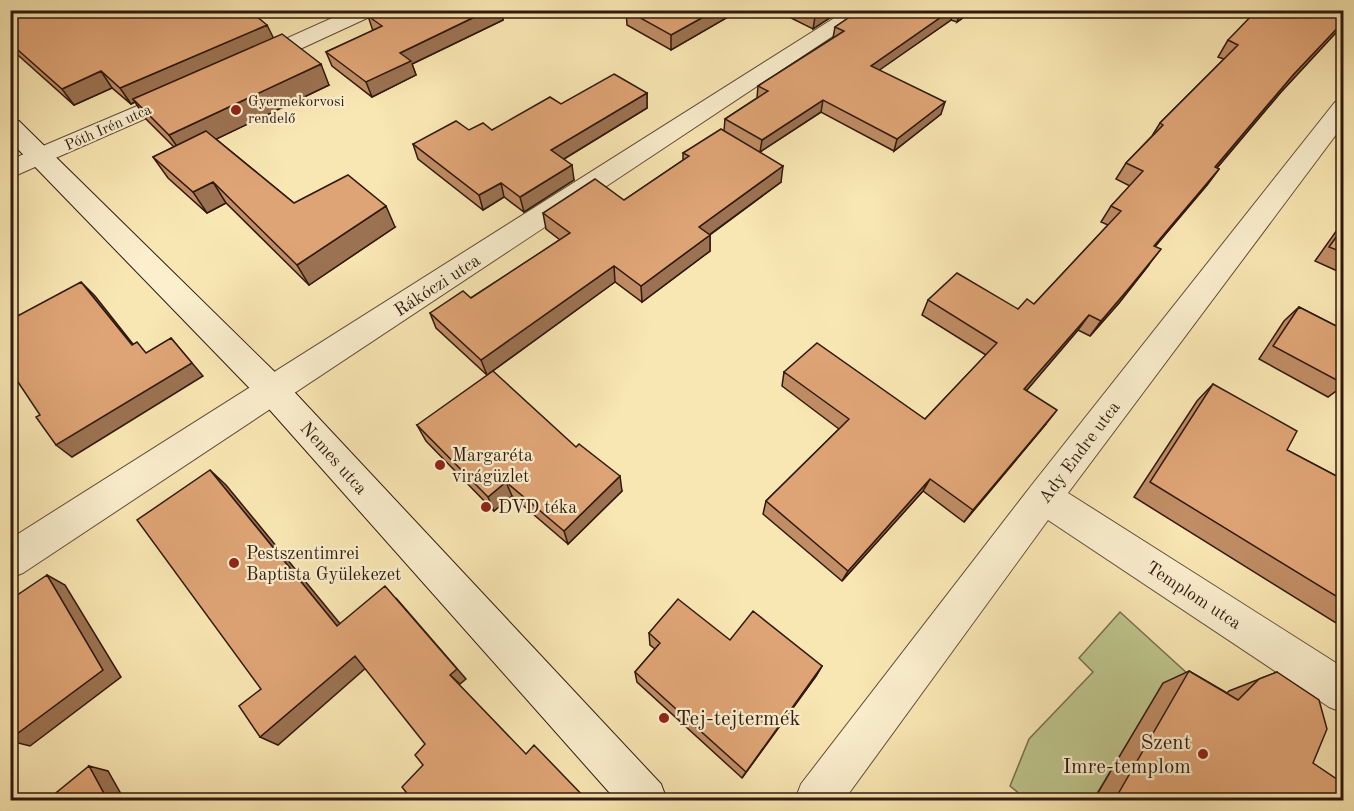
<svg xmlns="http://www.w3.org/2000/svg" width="1354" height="811" viewBox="0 0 1354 811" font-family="'Old Standard TT',serif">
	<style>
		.green { fill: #bec58c; stroke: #776f4e; stroke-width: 1.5 }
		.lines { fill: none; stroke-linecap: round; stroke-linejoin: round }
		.street-casing { stroke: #624c38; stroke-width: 2 }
		.secondary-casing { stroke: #30190f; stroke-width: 2 }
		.street { fill: #fbefce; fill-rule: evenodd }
		.secondary { fill: #fbefce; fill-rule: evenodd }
		.wall { fill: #c08d65; stroke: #30190f; stroke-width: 1.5 }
		.shaded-wall { fill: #9c7352; stroke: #30190f; stroke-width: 1.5 }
		.building { fill: #dfa475; stroke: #30190f; stroke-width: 1.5 }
		.poi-dot { fill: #8f2418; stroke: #fbefce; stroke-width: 2 }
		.labels { text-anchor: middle; stroke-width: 4.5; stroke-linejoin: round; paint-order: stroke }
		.far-poi-label { font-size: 15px; fill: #30190f; stroke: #fbefce; text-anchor: start }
		.far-street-label { font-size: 15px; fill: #30190f; stroke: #fbefce }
		.street-label { font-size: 18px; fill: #30190f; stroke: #fbefce }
		.poi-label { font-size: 18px; fill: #30190f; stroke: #fbefce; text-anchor: start }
		.near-poi-label { font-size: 21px; fill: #30190f; stroke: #fbefce; text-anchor: start }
	</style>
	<rect width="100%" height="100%" fill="#f9e7b3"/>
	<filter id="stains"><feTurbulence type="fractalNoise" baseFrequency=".00333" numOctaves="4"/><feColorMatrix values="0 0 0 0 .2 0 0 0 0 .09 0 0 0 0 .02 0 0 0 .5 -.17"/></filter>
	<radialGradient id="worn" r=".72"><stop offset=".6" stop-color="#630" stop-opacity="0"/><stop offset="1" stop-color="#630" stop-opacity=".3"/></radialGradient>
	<path class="green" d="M1120,612l69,63 -26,9 -70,116h-66l-17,-14 19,-47 64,-67 -14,-14z"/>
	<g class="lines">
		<g class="street-casing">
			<path id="street" d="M350,10h29l-3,4 -115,53h-16l-3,-5 3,-5z
				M847,10h25l-849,563 -13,5v-39z
				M182,87l8,2 4,5 -4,5 -180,79v-18z
				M1344,100v24l-276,369 276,175v45l-15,-6 -281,-187 -204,280h-49l6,-16 230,-298 304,-384z"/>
		</g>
		<g class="secondary-casing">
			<path id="secondary" d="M10,118l9,3 266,261 376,402 6,16h-51l-355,-400 -251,-259z"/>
		</g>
		<use href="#street" class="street"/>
		<use href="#secondary" class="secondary"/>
	</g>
	<path class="wall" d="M10,10l263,28 56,47 -113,54 78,64 101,24 -86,58 -83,-82 -19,10 -39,-35 -15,-21 21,-10 -28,-28 -11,-17 -4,2 -19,-16 -38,17 -64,-57z
		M381,10h120l2,10 -91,44 4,11 -44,22 -40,-31 -6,-14 47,-21 -5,-15z
		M626,10h114l-69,40 -44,-25z
		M775,10h67l-29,19z
		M860,10h114l-17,12 -6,-2 -72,50 62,44 -47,37 -73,-39 -61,40 21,30 -71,53v16l-68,51 -27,-20 -128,93 -51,-47 -6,-15 41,-15 89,-58 -14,-11 -3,-16 81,-13 59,-40v-7l41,-22 1,-12 32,-21 1,-12 75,-48 2,-11z
		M1344,10v14l-63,68 -64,76 2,1 -12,16 -52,61 -6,19 -30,38 -29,33 -12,-6 -52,61 20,33 -82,98 -41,-31 -81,90 -79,-67 3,-13 73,-72 -57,-43 2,-14 141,47 61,-64 -64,-40 6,-15 90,9 16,-5 74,-79 -7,-3 10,-16 19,-20 -14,-7 10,-16 26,-27 8,-13 64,-64 -6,-2 10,-17z
		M647,93v15l-83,51 10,21 -50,32 -20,-15 -21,13 -65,-51 -5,-15 56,-14h23l69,-26z
		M1344,220v54l-29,-13z
		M1299,307l39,20 6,-8v66l-16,12 -69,-38 25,-38z
		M1213,384l74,66 57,30v148l-210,-131 63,-96z
		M417,425l205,66 -54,53 -56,-48 -18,15 -68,-70z
		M649,633l81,7 92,26 -6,10 -74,102 -105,-96 -2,-10 20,-23 -5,-4z
		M1189,671l38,22 2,-2 48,-19 36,91 31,38h-251l70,-118z"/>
	<path class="shaded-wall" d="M489,10h12l2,10 -91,44 4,11 -44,22 -6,-15 34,-29z
		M716,10h24l-69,40v-15z
		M825,10h17l-29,19 2,-12z
		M951,10h3l-3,10 -83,58 3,-12z
		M961,10h13l-17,12z
		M1344,21v3l-63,68 -77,91 11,-16 78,-92z
		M267,25l8,16 -142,58 2,3 -4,2 -11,-16z
		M321,64l8,21 -146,70 -14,-20z
		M101,71l11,17 -38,17 -12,-16z
		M647,93v15l-93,57 -3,-15z
		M823,100l-2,12 -61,40 2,-12z
		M945,102l-4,12 -47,37 3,-12z
		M572,165l2,15 -50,32 -4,-15z
		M783,166l-2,16 -83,61 1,-16z
		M1219,169l-12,16 -64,76 11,-15z
		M213,182l13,21 -19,10 -14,-21z
		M501,183l3,14 -21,13 -4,-15z
		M386,206l9,21 -86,58 -12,-20z
		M710,235v16l-68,51 -1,-16z
		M1161,249l-42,54 -29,33 11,-15z
		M614,266l1,16 -128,93 -6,-15z
		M81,282l14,14 49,62 -12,-13z
		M1089,315l-11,15 -63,74 9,-15z
		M171,338l32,38 -131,81 -16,-12z
		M1057,410l-11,14 -82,98 9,-12z
		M210,470l16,15 125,152 -14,-11z
		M620,476l2,15 -54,53 -4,-13z
		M930,479l-7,12 -81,90 6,-10z
		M506,482l6,14 -18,15 -6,-14z
		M47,575l18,10 56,92 -91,69 -20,-5v-2z
		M396,598l70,81 -6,5 -10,-9z
		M355,656l13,10 -90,79 -18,-8z
		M822,666l-6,10 -74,102 4,-6z
		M89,766l19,5 17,30h-17z"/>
	<path class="building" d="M10,10h239l18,15 -147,63 -19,-17 -39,18 -52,-46z
		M381,10h108l-89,43 11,8 -45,21 -40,-30 56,-26 -14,-10z
		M626,10h90l-45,25z
		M801,10h24l-10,7z
		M860,10h91l-80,56 74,36 -48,37 -74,-39 -61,40 -37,-21 43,-28 -10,-5 86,-55 -9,-4z
		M1257,10h87v11l-51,54 -78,92 4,2 -65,77 7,3 -31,38 -29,34 -12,-6 -65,74 33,21 -84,100 -43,-31 -82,92 -82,-70 83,-82 -65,-47 33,-29 108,76 72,-76 -69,-43 29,-27 61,36 9,-10 7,5 87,-93 -10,-5 32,-35 -17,-8 37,-38 -3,-2 78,-78 -10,-5z
		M282,34l39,30 -152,71 -36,-36z
		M614,74l33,19 -96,57 21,15 -52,32 -19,-14 -22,12 -66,-51 43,-23 13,9 14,-7 9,7 58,-33 11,7z
		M721,129l62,37 -84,61 11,8 -69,51 -27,-20 -133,94 -51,-47 33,-22 8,7 99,-65 -27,-20 52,-34 29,21 65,-44 -6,-3z
		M206,131l88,72 54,-28 38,31 -89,59 -84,-83 -20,10 -40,-35z
		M1344,226v27l-15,-6z
		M81,282l51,63 5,-3 9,11 25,-15 21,25 -136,82 -20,-28 4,-2 -30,-45v-25l4,-2 -4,-5v-18z
		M1299,307l45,23v54l-71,-38z
		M493,371l83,76 3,-3 41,32 -56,55 -58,-49 -18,15 -71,-72z
		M1213,384l84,47 -10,19 57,30v121l-194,-119z
		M210,470l127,156 48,-40 72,83 -7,6 76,79 8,-9 54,56h-175l-11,-14 21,-22 -8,-10 10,-11 -70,-88 -95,81 -21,-31 22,-17 -124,-169z
		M47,575l56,95 -93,69v-139z
		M678,599l52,41 23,-29 69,55 -76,106 -111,-100 25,-29 -11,-10z
		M1189,671l49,29 21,-21 18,-7 42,28 8,29 -14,34 31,21v17h-230z
		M89,766l19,35h-62z"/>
	<g class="poi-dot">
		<circle cx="236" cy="110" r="6"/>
		<circle cx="440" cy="465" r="6"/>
		<circle cx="486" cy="507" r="6"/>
		<circle cx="234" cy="563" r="6"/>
		<circle cx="664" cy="718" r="6"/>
		<circle cx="1203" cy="754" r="6"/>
	</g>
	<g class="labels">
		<g class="far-poi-label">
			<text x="248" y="106">Gyermekorvosi<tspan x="248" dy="17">rendelő</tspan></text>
		</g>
		<g class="far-street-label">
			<text transform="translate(108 127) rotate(-24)" y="5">Póth Irén utca</text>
		</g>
		<g class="street-label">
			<text transform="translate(437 285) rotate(-33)" y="6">Rákóczi utca</text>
			<text transform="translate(1079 452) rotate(-53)" y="6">Ady Endre utca</text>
			<text transform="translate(334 458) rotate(48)" y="6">Nemes utca</text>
			<text transform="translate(1194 595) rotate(33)" y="6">Templom utca</text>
		</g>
		<g class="poi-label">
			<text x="452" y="461">Margaréta<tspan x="452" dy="21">virágüzlet</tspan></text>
			<text x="498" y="513">DVD téka</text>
			<text x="246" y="559">Pestszentimrei<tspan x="246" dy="21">Baptista Gyülekezet</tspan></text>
		</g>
		<g class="near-poi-label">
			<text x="676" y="725">Tej-tejtermék</text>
			<text x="1191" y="749" text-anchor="end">Szent<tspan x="1191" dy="24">Imre-templom</tspan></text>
		</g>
	</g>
	<rect width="1354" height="811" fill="none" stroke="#f9e7b3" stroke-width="36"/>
	<rect x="12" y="12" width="1330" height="787" fill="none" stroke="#30190f" stroke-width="3"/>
	<rect x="18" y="18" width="1318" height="775" fill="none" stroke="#30190f" stroke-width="1.5"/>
	<rect width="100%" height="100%" filter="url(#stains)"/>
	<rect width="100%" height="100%" fill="url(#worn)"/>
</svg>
